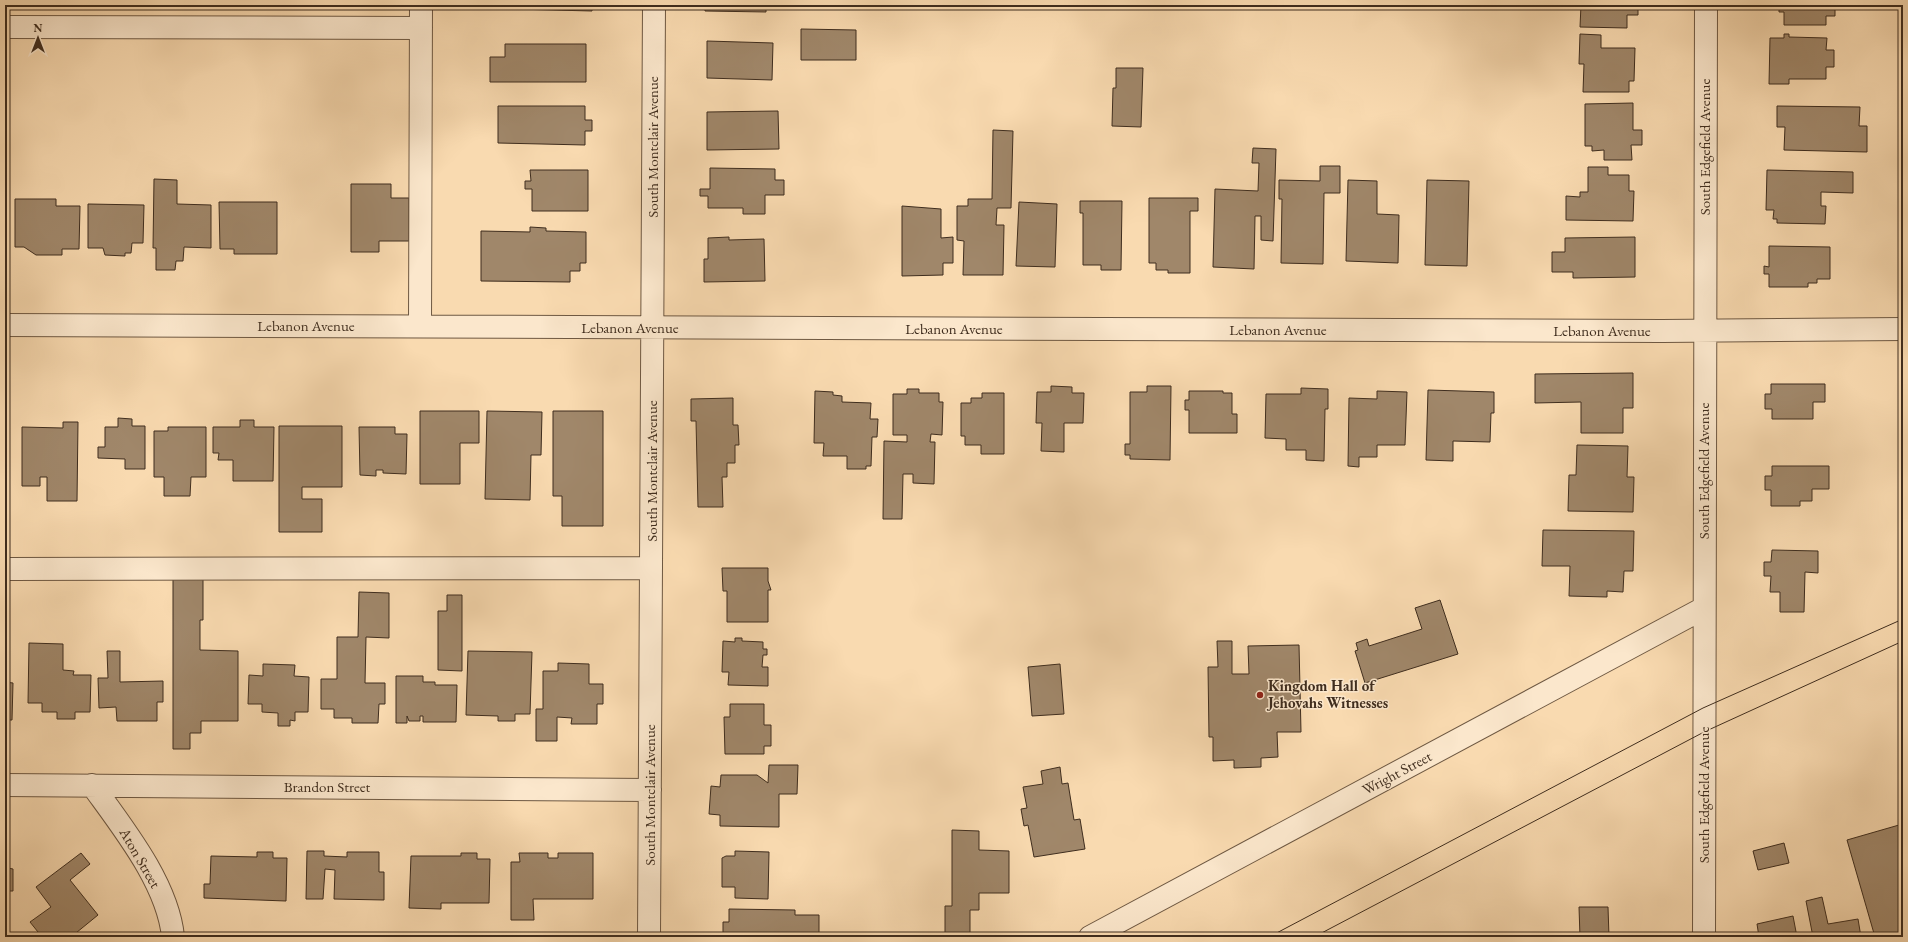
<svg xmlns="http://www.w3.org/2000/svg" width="1908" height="942" viewBox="0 0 1908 942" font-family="'EB Garamond',serif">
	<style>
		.building { fill: #a0876a; stroke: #3f2d1e }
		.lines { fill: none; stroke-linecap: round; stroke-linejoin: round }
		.minor-casing { stroke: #6e5842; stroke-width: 24 }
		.minor { stroke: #fbe7cc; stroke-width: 22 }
		.tram { stroke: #3f2d1e; stroke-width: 1 }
		.poi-dot { fill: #8f2418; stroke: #fbe7cc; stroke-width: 1.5 }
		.labels { text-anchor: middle; stroke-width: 3; stroke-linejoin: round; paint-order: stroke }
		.street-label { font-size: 15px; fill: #3f2d1e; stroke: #fbe7cc }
		.poi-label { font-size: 15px; font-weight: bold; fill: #3f2d1e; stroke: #fbe7cc; text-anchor: start }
	</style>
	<rect width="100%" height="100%" fill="#f9dab0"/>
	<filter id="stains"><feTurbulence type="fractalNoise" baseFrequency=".005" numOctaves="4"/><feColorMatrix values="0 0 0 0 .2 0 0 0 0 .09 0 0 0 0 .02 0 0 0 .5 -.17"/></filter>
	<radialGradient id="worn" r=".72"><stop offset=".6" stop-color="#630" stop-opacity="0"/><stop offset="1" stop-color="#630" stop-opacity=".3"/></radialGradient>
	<path class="building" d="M514,5h78v6l-78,-2z
		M705,5h61v7l-61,-1z
		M1581,5h57v10h-11v13l-47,-1z
		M1779,5h56v11h-9v9h-42v-13h-5z
		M801,29l55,1v30h-55z
		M1580,34l21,1v13h34l-1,33h-5v11h-46l1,-28h-5z
		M1784,34h5v3l38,1 -1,12h8v17h-8v12h-37v5h-20l1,-46h14z
		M707,41l66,2 -1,37 -65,-2z
		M505,44h81v38h-96v-25h15z
		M1116,68h27l-2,59 -29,-1 1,-38h3z
		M1633,103v27h9v15h-11l1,15h-28v-10l-12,1v-5h-7v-42z
		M498,106h87v14h7v11h-7v14l-87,-2z
		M1777,106l83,1 -1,19h8v26l-83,-2 1,-23h-8z
		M778,111l1,38 -72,1v-38z
		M993,130l20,1 -2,77h-14l-1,17h8l-1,50h-40l1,-34 -7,-1v-34h11v-7h24z
		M1253,148l23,1 -3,92 -12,-1v-24h-6l-1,53 -41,-2 2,-78 43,2 1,-28h-7z
		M1320,166h20v27h-16l-1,71 -42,-1 1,-64h-3v-19l41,1z
		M1588,167h20v8h21v16h5l-1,30 -67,-1v-24l14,1v-5h8z
		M710,168l65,1v11h9v15h-19v19h-22v-6h-35v-12h-8v-7h10z
		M530,170h58v41h-56v-22h-7v-8h6z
		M1767,170l86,2v21l-32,-1v14h5l-1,18 -48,-1v-4h-4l1,-9h-8z
		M154,179l23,1v24l34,1v43l-27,-1 -1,14h-7l-1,9h-19v-22h-3z
		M1348,180l29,1v33l22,1 -1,48 -52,-2z
		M1427,180l42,1 -2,85 -42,-1z
		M351,184h40v14h18v43h-30v11h-28z
		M1149,198h49v13h-8v62h-22v-3h-12v-7h-7z
		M15,199h41v7h24l-1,43h-17v6h-26l-12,-8h-9z
		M1080,201h42l-1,69h-20v-5h-18v-52h-3z
		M219,202h58v52h-43v-5h-14z
		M1019,202l38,2 -2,63 -39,-1z
		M88,204l56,1 -1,38h-11l-1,10h-6v3l-20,-1 -2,-7h-15z
		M902,206l39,3v29l12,-1v26h-10v12l-41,1z
		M530,227l16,1v3l40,1v31h-6v8h-10v11l-89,-1v-50l49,1z
		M729,237v3l35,-1 1,42 -61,1v-23h4v-21z
		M1635,237v40l-62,1v-6h-21v-20h13v-14z
		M1769,246l61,1v32h-13v4h-9v4h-39v-13h-5v-8l5,1z
		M1633,373v35h-10v25h-42v-31l-46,1v-29z
		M1771,384h54v18h-12v17h-41v-10h-7v-15h6z
		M1051,386l21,1v6h12l-1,30h-19v29l-23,-1 1,-28h-6l1,-31h14z
		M1147,386h24l-1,74 -40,-1v-4h-5v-11h5v-52h17z
		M1301,388l27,1v20h-3l-1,52 -18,-1v-10h-20v-11l-21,-1 1,-44h35z
		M907,389h12v4h20v9h4l-1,33 -11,-1 -1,8h5l-1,42 -21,-1v-9h-10l-1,45h-19l1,-78 23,1v-7h-14v-41h14z
		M1428,390l66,2v21h-3l-1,29 -37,-1v20l-27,-1z
		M815,391l18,1v3l9,1v6l29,1 -1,16h8l-1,18h-5l-1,29h-5v3h-19v-13h-24l1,-13h-10z
		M1189,391h34v2h9v21h5v19h-48v-23h-4v-10h4z
		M1377,391l30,1 -2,53h-28v12h-18v10l-11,-1 1,-68 28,1z
		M982,393h22v61h-23v-9h-16v-9h-4v-33h10v-5h11z
		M733,398v27h5l1,20h-4v18h-8v14h-5l1,30h-25l-2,-86h-5v-22z
		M420,411h59v32h-19v41h-40z
		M487,411l55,1 -1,43h-10l-1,45 -45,-1z
		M553,411h50v115h-41v-30h-9z
		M118,418l14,1v7h13v43h-20v-10l-27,-1v-11h7v-20h13z
		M240,420h14v7h20l-1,54h-40v-21h-15l1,-7h-6v-26h27z
		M63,422h15l-1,79h-30v-24h-7v9h-18v-59l41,1z
		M279,426h63v61h-40v12h20v33h-43z
		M168,427h38v50h-15l-1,19h-26v-19h-10v-46h14z
		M359,427h36v7h12l-1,40 -23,-1v-3h-7v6l-16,-1z
		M1577,445l51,1 -1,31h7l-1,35 -65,-1 1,-36h7z
		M1772,466h57v23h-17v12h-12v5h-29v-16h-6v-14h7z
		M1543,530l91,1 -1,40h-9l-1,21 -16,-1v6l-38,-1 1,-30h-28z
		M1772,550l46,1v22l-13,-1 -1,40h-24v-20h-10l1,-16h-7v-14h7z
		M722,568h46v13l3,9h-3v32h-41v-31h-4z
		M173,575h30v45h-3v30l38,1v70h-37v12h-11v16h-17z
		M359,592l30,1v45l-23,-1 -1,46h20v21h-6l-1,19h-26v-5h-18v-9h-13v-30h16v-42h21z
		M447,595h15v76l-24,-1v-59h9z
		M1440,600l18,54 -93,29 -10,-32 3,-1 -2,-7 11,-4 2,7 53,-17 -7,-21z
		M735,638h7v3l21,1v7h4v6h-4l-1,12h6v19l-40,-1 1,-13h-7l1,-31 12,1z
		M1217,641h15v33h17l-1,-28 51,-1 2,87h-24l1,25 -17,1v9l-27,1v-8l-21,1v-24h-4l-1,-70h10z
		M29,643l34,1v26l11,1 -1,4h18l-1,37h-15v7h-18v-7h-15v-9h-14z
		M107,651h13v31l43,-1v21h-6v19h-40l-1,-14 -17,1 -1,-30h10z
		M468,651l64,1 -2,62h-15v7h-17v-5l-32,-1z
		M558,663l31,1v20h14v20h-6v20h-26l1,-6 -15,-1v24h-21v-32h7v-38h15z
		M263,664l32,1 -1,11 15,1 -1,35h-13v9l-5,-1v6h-12v-13l-16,-1v-8h-14l1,-29 14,1z
		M1060,664l4,50 -32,2 -4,-49z
		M396,676h27v6h12v3h22l-1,37h-33v-6h-3v5h-11l-2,-5v7h-11z
		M5,682l8,1 -1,37h-7z
		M730,704h34v21h7v21h-7v8h-39l-1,-37h6z
		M769,765h29l-1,29h-18v33l-59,-1v-11l-11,-1 2,-28 9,1 1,-12h36l11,8z
		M1060,767l2,17 6,-1 6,37 6,-1 5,30 -51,8 -6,-32 -4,1 -3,-17 6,-1 -4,-21 20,-3 -2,-13z
		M1899,825l4,13v36l-3,1 3,12v50h-28l-28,-97z
		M952,830l27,1v19l30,1v42h-30v17h-9v27h-25v-31h7z
		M1784,843l5,20 -31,7 -5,-19z
		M5,850h3v18l5,1v22h-8z
		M307,851h17v5l23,1v-5h32v20h5v28l-50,-1 1,-29 -10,-1 -2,30h-17z
		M735,851l34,1 -1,47 -33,-1v-11h-13v-29l4,-2h9z
		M257,852h16v6h14l-1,43 -82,-3v-14h6l1,-28 46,1z
		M81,853l9,11 -20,16 28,35 -27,22h-3l-3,-3 -5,3h-18l-12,-15 21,-15 -15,-20z
		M461,853h16v6h13l-1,44h-48v6l-32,-1 2,-52h50z
		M519,853h29v5h10v-5h35v46h-60l1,21h-23v-58h9z
		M1822,897l6,27 30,-5 3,18h-48l-7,-36z
		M1579,907h29l1,30h-29z
		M729,909l66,1v5h24v22l-49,-2v2h-47v-15h6z
		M1793,916l4,21h-38l-2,-13z"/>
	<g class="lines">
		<g class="minor-casing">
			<path id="minor" d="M5,27l416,1
				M5,325l1657,6 241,-2
				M420,326l1,-321
				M5,569l646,-1
				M5,785l645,5
				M92,785c31,43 76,99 81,152
				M649,937l5,-932
				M1090,937l614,-329
				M1704,937l2,-932"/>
		</g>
		<use href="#minor" class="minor"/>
		<path class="tram" d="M1269,937l434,-229 200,-89
			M1314,937l390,-205 199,-91"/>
	</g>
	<circle class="poi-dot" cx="1260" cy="695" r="4"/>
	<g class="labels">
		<g class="street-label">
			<text transform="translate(653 147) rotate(-90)" y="5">South Montclair Avenue</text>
			<text transform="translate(1705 147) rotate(-90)" y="5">South Edgefield Avenue</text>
			<text x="306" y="331">Lebanon Avenue</text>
			<text x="630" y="333">Lebanon Avenue</text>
			<text x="954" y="334">Lebanon Avenue</text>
			<text x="1278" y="335">Lebanon Avenue</text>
			<text x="1602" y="336">Lebanon Avenue</text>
			<text transform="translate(652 471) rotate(-90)" y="5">South Montclair Avenue</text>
			<text transform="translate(1704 471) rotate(-90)" y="5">South Edgefield Avenue</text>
			<text transform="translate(1397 773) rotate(-28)" y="5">Wright Street</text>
			<text x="327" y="792">Brandon Street</text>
			<text transform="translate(650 795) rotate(-90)" y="5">South Montclair Avenue</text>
			<text transform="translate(1704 795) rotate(-90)" y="5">South Edgefield Avenue</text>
			<text transform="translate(140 858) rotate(60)" y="5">Aton Street</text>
		</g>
		<g class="poi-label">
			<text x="1268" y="691">Kingdom Hall of<tspan x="1268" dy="17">Jehovahs Witnesses</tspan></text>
		</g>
	</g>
	<rect width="1908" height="942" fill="none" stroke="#f9dab0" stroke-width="20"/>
	<rect x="6" y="6" width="1896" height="930" fill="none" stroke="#3f2d1e" stroke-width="2"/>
	<rect x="10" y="10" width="1888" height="922" fill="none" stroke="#3f2d1e"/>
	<g transform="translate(38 38)" stroke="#fbe7cc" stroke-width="3" paint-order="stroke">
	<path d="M0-3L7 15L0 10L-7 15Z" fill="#3f2d1e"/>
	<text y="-6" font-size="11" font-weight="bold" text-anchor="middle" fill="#3f2d1e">N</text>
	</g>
	<rect width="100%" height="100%" filter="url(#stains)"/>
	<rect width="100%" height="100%" fill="url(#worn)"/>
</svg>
